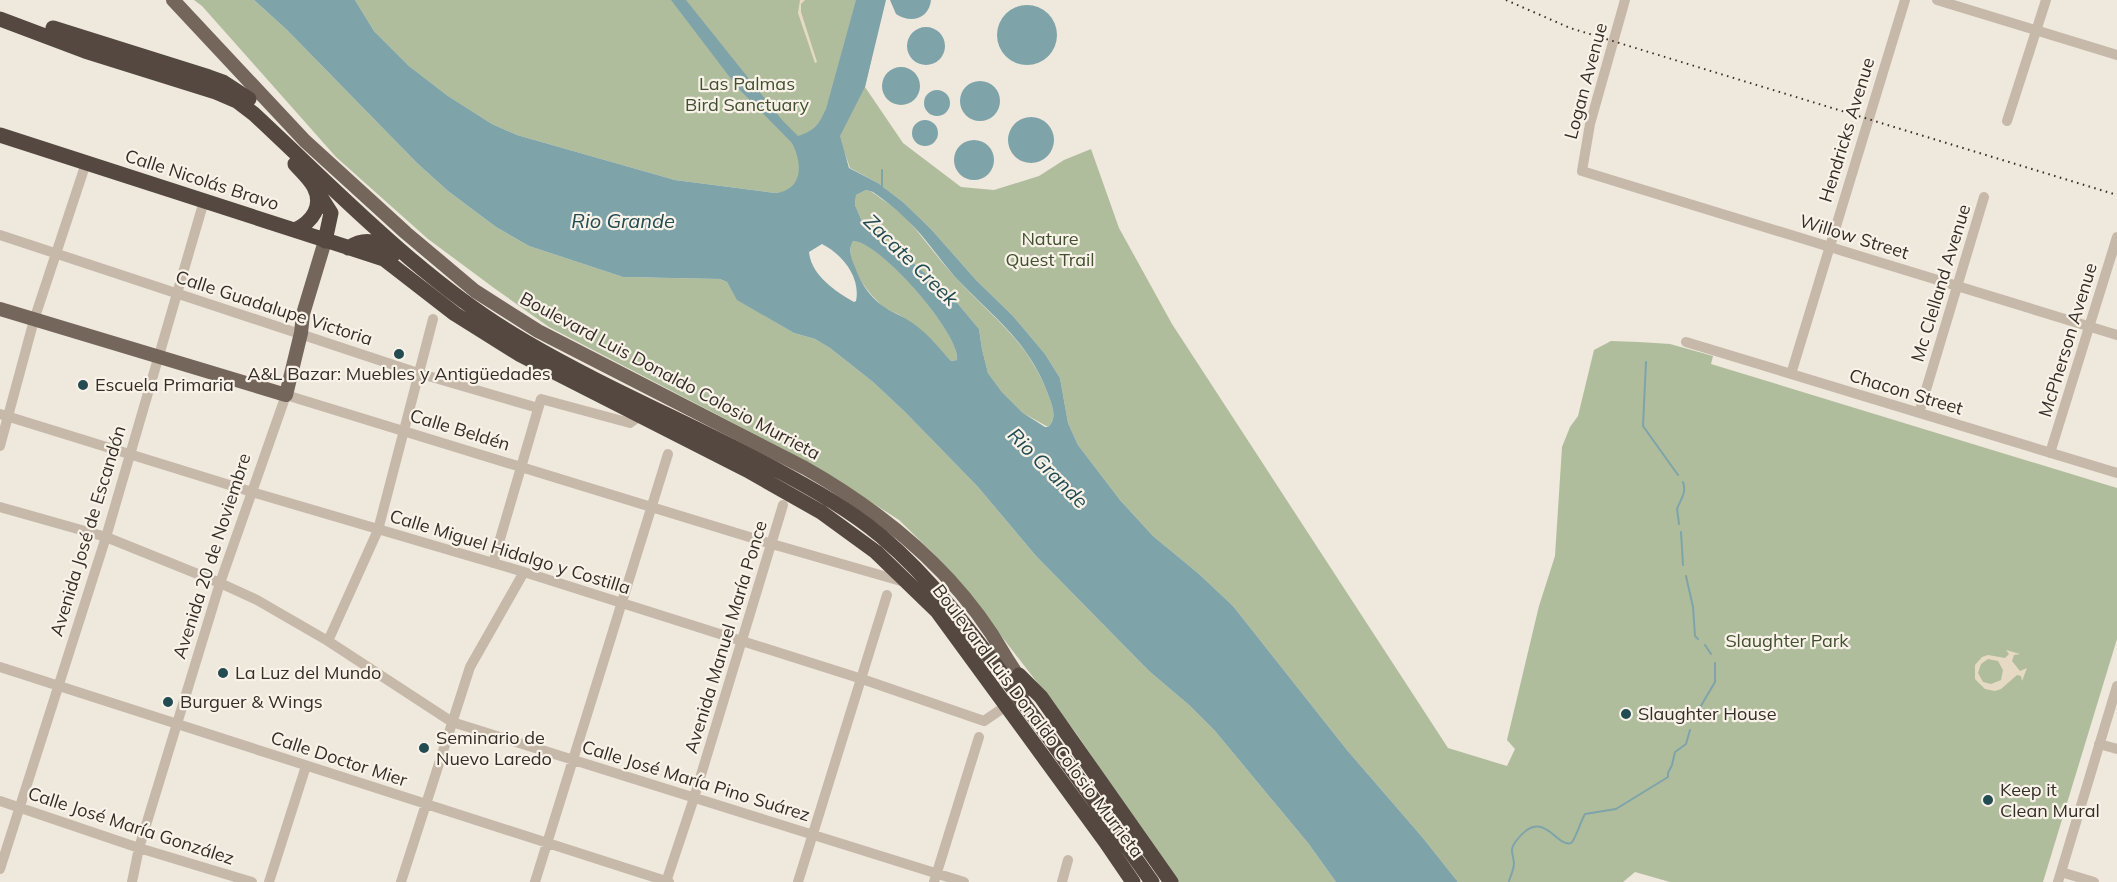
<svg xmlns="http://www.w3.org/2000/svg" width="2117" height="882" viewBox="0 0 2117 882" font-family="Mulish,sans-serif">
	<style>
		.green { fill: #b0bd9d }
		.plaza { fill: #e6dac4; fill-rule: evenodd }
		.water { fill: #7ea4aa; fill-rule: evenodd }
		.lines { fill: none; stroke-linecap: round; stroke-linejoin: round }
		.stream { stroke: #7ea4aa; stroke-width: 2 }
		.minor { stroke: #c6b9a9; stroke-width: 10 }
		.major { stroke: #75665b; stroke-width: 14 }
		.highway { stroke: #544840; stroke-width: 15 }
		.rail { stroke: #342d28; stroke-width: 2; stroke-dasharray: 1.5 4.5; stroke-linecap: butt }
		.poi-dot { fill: #224b52; stroke: #f8f2e8; stroke-width: 2 }
		.labels { text-anchor: middle; stroke-width: 4.5; stroke-linejoin: round; paint-order: stroke }
		.street-label { font-size: 18px; fill: #342d28; stroke: #f8f2e8 }
		.park-label { font-size: 18px; fill: #41502e; stroke: #f8f2e8 }
		.poi-label { font-size: 18px; fill: #342d28; stroke: #f8f2e8; text-anchor: start }
		.water-label { font-size: 20px; font-style: italic; fill: #224b52; stroke: #f8f2e8 }
	</style>
	<rect width="100%" height="100%" fill="#efe8dc"/>
	<path class="green" d="M194,0h60l33,30 130,133 31,28 48,36 33,19 94,31 97,2 7,3 11,18 56,33 21,6 15,9 43,34 32,30 73,75 58,69 113,115 40,34 26,26 93,112 28,39h-159l-101,-149 -97,-126 -39,-47 -41,-40 -89,-57 -261,-136 -55,-39 -66,-49 -92,-82 -134,-151z
		M355,0h530l-20,87 38,56 58,44 33,3 45,-14 25,-16 27,-11 28,79 53,96 276,424 59,18 8,-17 -8,-9 32,-134 16,-50 7,-109 8,-20 8,-11 16,-66 17,-9 28,1 31,2 43,12 -2,8 406,124v151l-74,243h-373l-35,-10 -12,10h-165l-35,-44 -76,-88 -114,-144 -34,-32 -46,-38 -33,-36 -42,-55 -10,-22 -8,-45 -15,-24 -32,-38 -37,-36 -45,-51 -28,-27 -25,-19 -28,-15 -11,-31 -52,55 -12,1 -100,-13 -158,-45 -25,-11 -44,-28 -39,-30 -35,-35z
		M866,190l6,2c12,9 26,17 36,28 17,20 32,41 50,60 38,41 71,62 91,117 4,10 8,22 -1,30l-25,-14 -21,-21 -14,-19 -6,-24 -3,-20 -25,-30 -43,-38 -34,-25 -16,-17 -6,-14 1,-10z
		M853,240c26,1 108,93 104,120l-6,1c-15,-16 -32,-32 -49,-44 -5,-4 -12,-6 -17,-9 -16,-13 -43,-46 -32,-68z"/>
	<path class="plaza" d="M800,0h5l-4,4v8l16,50 -2,1 -17,-50z
		M2006,650l14,4 -6,1 -2,6 8,10 7,-3 -5,13 -1,-5 -4,-1 -16,14 -6,2 -10,-2 -10,-10v-14l7,-8 6,-2 17,3 4,-4zM1988,659l10,2 5,9 -2,10 -10,4 -8,-2 -5,-9 3,-9z"/>
	<path class="water" d="M254,0h101l19,31 35,35 39,30 44,28 25,11 158,45 100,13c28,-3 28,-29 17,-50l-54,-55 -67,-88h15l96,120 16,16c18,-6 20,-11 28,-27l30,-109h30l-21,87 -25,49 9,32 29,15 25,19 28,27 45,51 37,36 32,38 15,24 8,45 10,22 42,55 33,36 46,38 34,32 114,144 76,88 35,44h-122l-28,-39 -93,-112 -26,-26 -40,-34 -113,-115 -58,-69 -73,-75 -32,-30 -43,-34 -15,-9 -21,-6 -57,-33 -10,-18 -7,-3 -97,-2 -94,-31 -33,-19 -48,-36 -31,-28 -130,-133zM866,190l7,2c11,8 22,16 32,26 19,17 34,41 51,60 38,40 74,64 93,119 4,10 8,22 -1,30h-3l-22,-14 -21,-21 -14,-19 -6,-24 -3,-20 -25,-30 -43,-38 -34,-25 -16,-17 -6,-14 1,-10zM853,241c25,-1 108,93 104,119l-6,1c-12,-13 -22,-26 -37,-37 -8,-6 -16,-9 -25,-14 -16,-9 -28,-25 -34,-43 -4,-9 -7,-17 -2,-26zM822,244c20,10 39,33 34,57l-2,1c-18,-10 -43,-27 -45,-50z
		M890,0h41c-2,19 -20,24 -35,14z
		M997 35a30 30 0 1 1 60 0a30 30 0 1 1-60 0Z
		M907 46a19 19 0 1 1 38 0a19 19 0 1 1-38 0Z
		M882 86a19 19 0 1 1 38 0a19 19 0 1 1-38 0Z
		M960 101a20 20 0 1 1 40 0a20 20 0 1 1-40 0Z
		M924 103a13 13 0 1 1 26 0a13 13 0 1 1-26 0Z
		M1008 140a23 23 0 1 1 46 0a23 23 0 1 1-46 0Z
		M912 133a13 13 0 1 1 26 0a13 13 0 1 1-26 0Z
		M954 160a20 20 0 1 1 40 0a20 20 0 1 1-40 0Z"/>
	<g class="lines">
		<path class="stream" d="M882,170v18
			M1646,362l-3,64 35,49
			M1679,524l-2,-15c3,-9 10,-16 6,-27
			M1681,532l2,33
			M1686,576l7,31 2,29 3,3
			M1705,645l6,9
			M1692,721l23,-39v-19
			M1509,881c2,-6 5,-12 5,-18 -1,-10 -5,-13 2,-22 27,-36 40,7 55,2 4,-2 10,-23 14,-29l31,-5 52,-32v-4l4,-8 3,-13 11,-8 4,-14"/>
		<path class="minor" d="M1625,0l-35,124 -8,47 535,164
			M1937,0l180,55
			M2007,121l39,-121
			M0,235l418,138 120,35
			M1686,342l431,131
			M1791,374l114,-374
			M1919,413l65,-216
			M0,414l252,78 272,80 338,107 122,42 22,-15
			M0,446l34,-126 52,-157
			M2050,453l67,-216
			M0,507l106,30 114,46 37,17 71,41 124,81 512,160
			M493,563l48,-164 89,24 10,-7
			M328,641l50,-111 55,-211
			M0,667l669,215
			M2099,744l18,5
			M0,801l139,47 113,34
			M0,869l106,-332 98,-336
			M2061,872l33,10
			M132,882l7,-34 81,-265 66,-188 486,149 136,39
			M269,882l37,-116
			M401,882l69,-215 54,-95
			M535,882l133,-428
			M666,882l28,-84 89,-293
			M798,882l89,-287
			M934,882l45,-145
			M1062,882l6,-22
			M2058,882l59,-196"/>
		<path class="major" d="M173,0l132,141 101,92 69,58 63,40 267,137c79,45 153,106 199,186 8,14 15,20 20,36l-4,7 -14,9
			M0,309l286,86 15,-62 2,-19 22,-73"/>
		<path class="highway" d="M0,19l85,32 131,41 21,9 17,13c85,79 171,170 272,228 82,48 170,84 253,129 35,19 71,39 102,65 53,45 93,100 134,155 46,63 92,127 137,191
			M53,28l156,49 14,5 26,17
			M0,135l384,124 71,55 64,40 228,116 74,42 55,40 61,59 168,230 28,41
			M295,164c6,7 15,15 19,23 10,19 -2,35 -19,43
			M317,191l14,22 -6,28
			M348,248c20,-12 28,-6 45,7
			M1019,675l22,22 130,185"/>
		<path class="rail" d="M1506,0l64,28 547,167"/>
	</g>
	<g class="poi-dot">
		<circle cx="399" cy="354" r="6"/>
		<circle cx="83" cy="385" r="6"/>
		<circle cx="223" cy="673" r="6"/>
		<circle cx="168" cy="702" r="6"/>
		<circle cx="1626" cy="714" r="6"/>
		<circle cx="424" cy="748" r="6"/>
		<circle cx="1988" cy="800" r="6"/>
	</g>
	<g class="labels">
		<g class="street-label">
			<text transform="translate(1586 81) rotate(-75)" y="6">Logan Avenue</text>
			<text transform="translate(1847 130) rotate(-73)" y="6">Hendricks Avenue</text>
			<text transform="translate(202 180) rotate(18)" y="6">Calle Nicolás Bravo</text>
			<text transform="translate(1854 237) rotate(17)" y="6">Willow Street</text>
			<text transform="translate(1941 283) rotate(-73)" y="6">Mc Clelland Avenue</text>
			<text transform="translate(274 308) rotate(18)" y="6">Calle Guadalupe Victoria</text>
			<text transform="translate(2068 340) rotate(-73)" y="6">McPherson Avenue</text>
			<text transform="translate(670 376) rotate(28)" y="6">Boulevard Luis Donaldo Colosio Murrieta</text>
			<text transform="translate(1906 392) rotate(17)" y="6">Chacon Street</text>
			<text transform="translate(460 430) rotate(17)" y="6">Calle Beldén</text>
			<text transform="translate(88 531) rotate(-73)" y="6">Avenida José de Escandón</text>
			<text transform="translate(510 552) rotate(17)" y="6">Calle Miguel Hidalgo y Costilla</text>
			<text transform="translate(212 556) rotate(-72)" y="6">Avenida 20 de Noviembre</text>
			<text transform="translate(726 637) rotate(-73)" y="6">Avenida Manuel María Ponce</text>
			<text transform="translate(1038 721) rotate(53)" y="6">Boulevard Luis Donaldo Colosio Murrieta</text>
			<text transform="translate(339 759) rotate(18)" y="6">Calle Doctor Mier</text>
			<text transform="translate(696 781) rotate(17)" y="6">Calle José María Pino Suárez</text>
			<text transform="translate(131 826) rotate(18)" y="6">Calle José María González</text>
		</g>
		<g class="park-label">
			<text x="747" y="90">Las Palmas<tspan x="747" dy="21">Bird Sanctuary</tspan></text>
			<text x="1050" y="245">Nature<tspan x="1050" dy="21">Quest Trail</tspan></text>
			<text x="1787" y="647">Slaughter Park</text>
		</g>
		<g class="poi-label">
			<text x="399" y="380" text-anchor="middle">A&amp;L Bazar: Muebles y Antigüedades</text>
			<text x="95" y="391">Escuela Primaria</text>
			<text x="235" y="679">La Luz del Mundo</text>
			<text x="180" y="708">Burguer &amp; Wings</text>
			<text x="1638" y="720">Slaughter House</text>
			<text x="436" y="744">Seminario de<tspan x="436" dy="21">Nuevo Laredo</tspan></text>
			<text x="2000" y="796">Keep it<tspan x="2000" dy="21">Clean Mural</tspan></text>
		</g>
		<g class="water-label">
			<text x="623" y="228">Rio Grande</text>
			<text transform="translate(911 260) rotate(44)" y="7">Zacate Creek</text>
			<text transform="translate(1048 468) rotate(45)" y="7">Rio Grande</text>
		</g>
	</g>
</svg>
